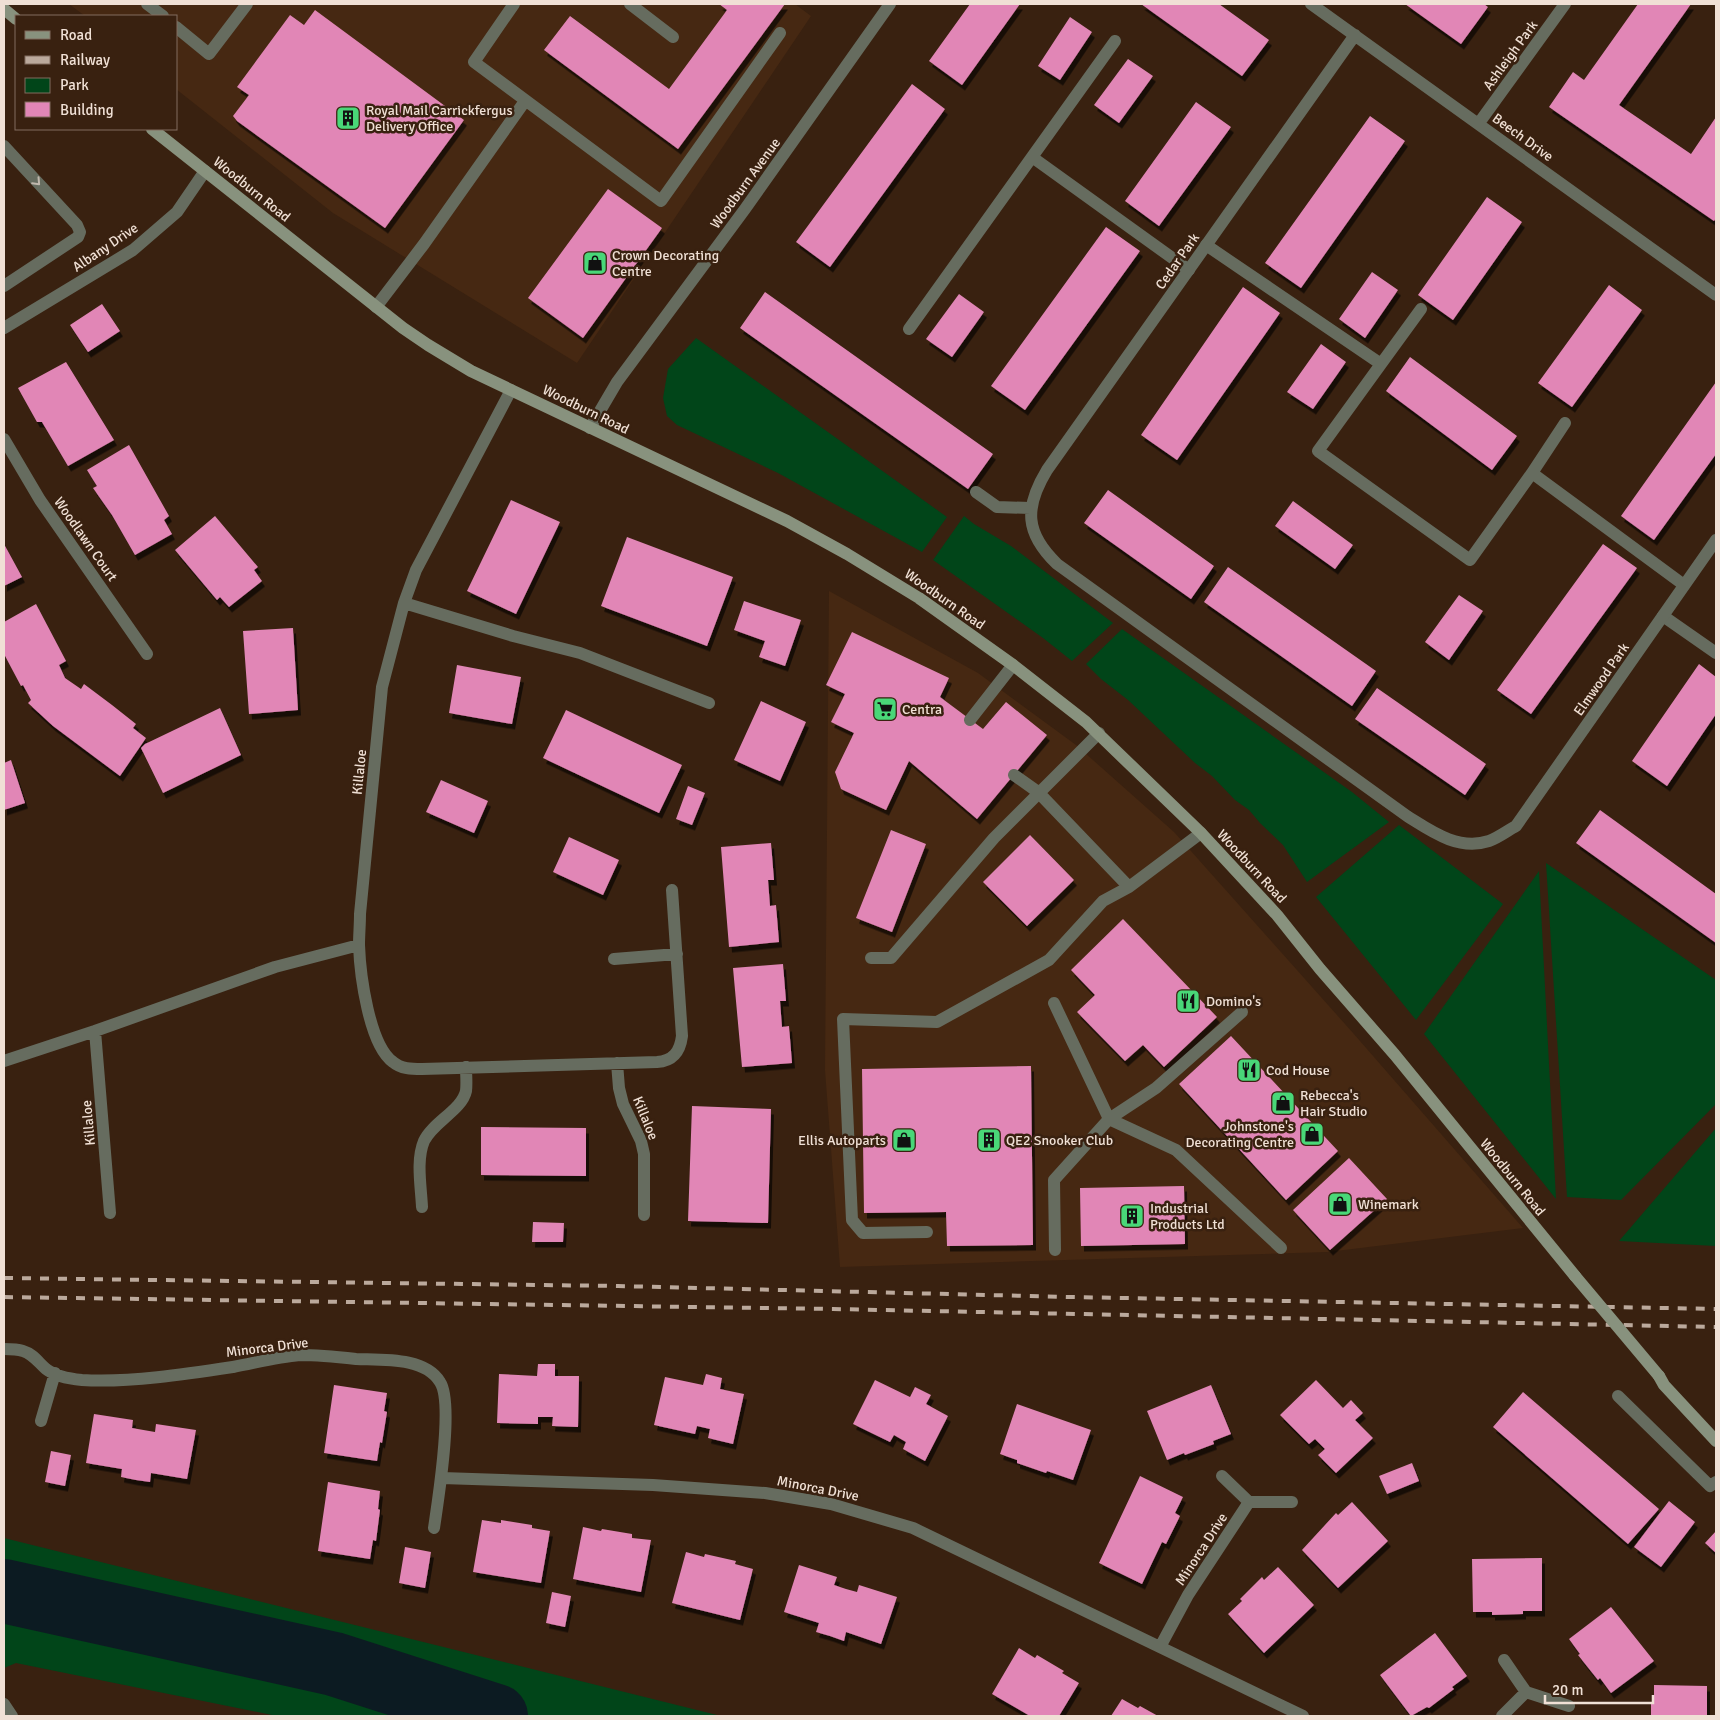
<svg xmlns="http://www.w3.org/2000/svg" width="1720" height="1720" viewBox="0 0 1720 1720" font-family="Signika,sans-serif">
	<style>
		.built { fill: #462812 }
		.green { fill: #014519 }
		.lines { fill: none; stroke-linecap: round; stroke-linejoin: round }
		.river { stroke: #0c1b22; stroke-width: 64 }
		.building { fill: #e186b6; filter: url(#shadow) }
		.lane { stroke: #666c5f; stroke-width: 12 }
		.street { stroke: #666c5f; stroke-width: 12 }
		.secondary { stroke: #88927e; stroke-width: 12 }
		.rail { stroke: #bba99c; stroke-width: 4; stroke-dasharray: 9 9; stroke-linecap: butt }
		.secondary-bridge { stroke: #88927e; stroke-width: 12 }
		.oneway { stroke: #c0b7ac }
		.labels { text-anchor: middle; stroke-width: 5; stroke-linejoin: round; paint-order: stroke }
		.street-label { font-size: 14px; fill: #f0e0d5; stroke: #392110 }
		.poi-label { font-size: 14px; fill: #f0e0d5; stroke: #392110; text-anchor: start }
	</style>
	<defs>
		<filter id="shadow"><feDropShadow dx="3" dy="5.5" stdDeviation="0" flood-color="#0009"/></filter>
	</defs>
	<rect width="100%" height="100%" fill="#392110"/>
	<path class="built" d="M69,4h726l16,12 -234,347 -244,-150 -157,-124v-73h-91z
		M829,591l149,82 98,72 98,87 179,201 170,195 -195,24 -488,15 -15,-197z"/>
	<path class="green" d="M696,338l251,179 -25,35 -144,-79 -101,-48 -10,-9 -4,-18 5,-29z
		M964,516l10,8 37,22 102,77 -41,38 -29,-23 -110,-78z
		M1122,629l230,163 37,30 -82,60 -24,-37 -23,-22 -11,-13 -14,-10 -23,-24 -17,-13 -67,-63 -27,-21 -15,-15z
		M1399,825l104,79 -87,116 -100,-123z
		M1546,863l170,117v124l-95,96 -54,-3z
		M1539,871l17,328 -132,-165z
		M1716,1128v118l-97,-5z
		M4,1538l717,178h-444l-261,-53 -12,5z"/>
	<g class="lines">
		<path class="river" d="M4,1591l330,73 162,52"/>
	</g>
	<path class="building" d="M719,4h66l-107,145 -134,-99 26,-34 99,73 58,-79z
		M970,4h50l-58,81 -33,-24z
		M1141,4h78l50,36 -27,36z
		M1405,4h79l4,3 -27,37z
		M1638,4h53l-72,101 72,49 25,-37v101l-2,3 -165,-114 24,-35 11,8z
		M315,10l149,110 -79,108 -148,-107 -4,-5 16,-21 -12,-8 53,-72 14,10z
		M1070,17l22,15 -32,48 -22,-14z
		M1128,59l25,17 -34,47 -25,-18z
		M912,84l33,25 -115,158 -34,-25z
		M1196,102l35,25 -72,99 -34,-25z
		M1370,116l35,25 -104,147 -36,-25z
		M608,189l54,39 -79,110 -55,-40z
		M1487,197l35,25 -69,98 -35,-25z
		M1106,227l34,24 -115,159 -34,-24z
		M1372,272l26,18 -33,48 -26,-19z
		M1609,285l33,25 -70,97 -34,-24z
		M1243,287l37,26 -103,147 -36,-25z
		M765,292l228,162 -25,35 -228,-161z
		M959,294l25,18 -32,45 -26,-18z
		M102,304l18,27 -32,21 -18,-27z
		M1321,344l25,18 -33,47 -26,-17z
		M1410,357l107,79 -25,34 -106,-79z
		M66,362l48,78 -46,26 -26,-44h-5l-19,-34z
		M1716,382v72l-62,86 -33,-24z
		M129,445l40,71 -5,4 8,14 -37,21 -23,-40 -19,-27 4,-2 -10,-16z
		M1108,490l106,76 -23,33 -107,-76z
		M511,500l49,22 -44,92 -49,-23z
		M1293,501l60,44 -18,24 -60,-43z
		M215,516l43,51 -4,3 8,11 -33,26 -9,-10 -3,3 -42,-50z
		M627,537l106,40 -26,69 -106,-40z
		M4,544l18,33 -18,9z
		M1603,544l34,24 -106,146 -34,-24z
		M1228,567l148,104 -24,35 -148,-104z
		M1459,595l24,16 -34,49 -24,-18z
		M744,601l57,19 -16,46 -26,-9 6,-16 -31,-11z
		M36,604l30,57 -7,4 6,13 16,11 3,-5 28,21 24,19 -3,4 13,10 -26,38 -67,-50 -25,-23 3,-3 -8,-15 -2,1 -17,-32v-32z
		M293,628l5,82 -49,4 -6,-83z
		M852,632l97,46 -9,19 43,32 23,-27 41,33 -70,84 -68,-58 -23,49 -45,-21 -6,-17 19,-39 -23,-11 14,-28 -19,-9z
		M1699,664l17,13v37l-49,72 -35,-25z
		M457,665l64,12 -9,47 -63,-11z
		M1377,688l109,76 -21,31 -110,-76z
		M761,701l45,21 -26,59 -46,-21z
		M220,708l21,47 -78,38 -22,-45 4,-4z
		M566,710l116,55 -23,48 -116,-55z
		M11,760l14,43 -21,7v-47z
		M441,780l47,21 -14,32 -48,-21z
		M688,786l17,7 -13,32 -16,-6z
		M1600,810l116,84v49l-140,-100z
		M891,830l35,14 -34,88 -36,-14z
		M1030,835l44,45 -47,46 -44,-44z
		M569,837l50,23 -16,35 -50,-23z
		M771,843l3,37h-6l2,26 6,-1 3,37 -50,5 -8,-100z
		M1123,919l94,98 -53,50 -21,-22 -18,16 -48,-49 18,-17 -24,-25z
		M783,964l3,37h-6l2,26 7,-1 3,37 -50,4 -9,-99z
		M1231,1036l107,115 -52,49 -107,-116z
		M1031,1066l2,179 -86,1 -1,-34 -82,1 -2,-144z
		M692,1106l79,3 -3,114 -80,-2z
		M481,1127l105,1v48l-105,-1z
		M1349,1158l38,41 -57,51 -37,-40z
		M1184,1186l1,58 -104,2 -1,-58z
		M533,1222l31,1 -1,19h-31z
		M538,1364h17v12h24l-1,51 -26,-1 1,-9h-15v7l-41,-1 2,-49 38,2z
		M706,1374l16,4 -2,11 24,5 -11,50 -25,-6 2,-9 -13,-3 -2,8 -41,-9 11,-48 38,8z
		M875,1380l35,17 5,-10 16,8 -5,9 22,12 -23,45 -22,-12 3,-7 -12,-7 -4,7 -37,-18z
		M1316,1380l27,28 8,-8 12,13 -8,7 18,18 -37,35 -18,-18 7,-6 -10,-10 -6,5 -29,-29z
		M334,1385l53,8 -3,18 3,1 -5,31 -2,-1 -3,19 -53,-8z
		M1211,1385l20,49 -18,7 1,3 -29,11 -1,-2 -17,7 -20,-49z
		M1523,1392l136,117 -31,35 -135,-117z
		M1017,1404l74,26 -18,50 -26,-9 -1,2 -29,-10v-3l-17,-6z
		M94,1414l39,6 -1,8 23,4 1,-8 40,6 -9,49 -36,-6 -1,9 -14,-2 -15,-3 1,-8 -36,-6z
		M51,1451l20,4 -6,31 -20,-4z
		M1412,1463l7,18 -32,13 -8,-18z
		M1140,1476l43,21 -8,16 5,3 -14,28 -4,-2 -20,42 -43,-21z
		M328,1482l52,9 -2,18 2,1 -4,31 -3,-1 -3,19 -52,-8z
		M1669,1501l26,21 -34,45 -27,-20z
		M1352,1502l36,39 -50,47 -36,-38 34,-37 2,2z
		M482,1520l19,3v-3l31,5v3l18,3 -9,52 -68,-11z
		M583,1527l18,4 1,-2 30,5v4l19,2 -10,52 -68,-13z
		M1716,1531v22l-11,-10z
		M405,1547l26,5 -6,36 -26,-5z
		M686,1552l18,5 1,-3 31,7 -1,3 18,5 -13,51 -68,-17z
		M1542,1558v53h-19v3l-31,1v-3h-19l-1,-53z
		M799,1565l38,12 -3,8 12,4 11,3 2,-7 38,12 -16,47 -35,-12 -2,9 -14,-5 -14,-4 3,-9 -35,-11z
		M1278,1567l36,38 -50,48 -36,-39 14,-13 -2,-2 22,-22 2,3z
		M552,1592l19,4 -6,31 -19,-4z
		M1611,1607l43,54 -43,32 -11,-15 -2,2 -20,-25 2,-1 -11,-15z
		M1435,1633l32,43 -15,11 2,2 -25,19 -2,-1 -16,9 -31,-41z
		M1019,1648l16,10 2,-3 27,16 -2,2 17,10 -20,33h-29l-38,-22z
		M1654,1685l53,1v30h-56v-13l3,1z
		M1122,1699l16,9 2,-2 18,10h-47z"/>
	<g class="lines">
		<path class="lane" d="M147,4l16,12
			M514,4l-40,58 187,139 119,-168
			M630,4l43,33
			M176,27l33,27 38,-50
			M4,146l73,79 3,7 -2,5 -74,49
			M1032,157l157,113
			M1206,245l175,119 -63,87 152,109 62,-87 152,112
			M376,307l48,-63 101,-143
			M909,329l206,-288
			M1381,364l40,-55
			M1532,473l33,-50
			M1663,616l53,37
			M970,720l43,-55
			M1014,775l24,17 91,95
			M871,958h20l103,-120 105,-105
			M1054,1003l55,116 67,31 105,98
			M927,1232l-64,1 -11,-13 -9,-201 94,3 112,-62 54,-59 26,-14 72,-54
			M1055,1250l-1,-70 55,-61 47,-31 86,-76"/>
		<path class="street" d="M1311,4l405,291
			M1355,35l-308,435c-23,38 -22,63 10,94l350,252c24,15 51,35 82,25 9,-3 18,-10 27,-15l200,-286
			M1479,123l86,-119
			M4,328l129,-78 44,-38 28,-41
			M511,390l-95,180 -12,33 -22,84 -22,227c0,11 -1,21 -1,31 1,29 10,100 34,117 8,7 19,7 29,7l235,-7c16,-1 23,-10 25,-26l-10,-146
			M590,428l27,-46 128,-173 145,-205
			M4,439l36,61 107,154
			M976,492l21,15 33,1
			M404,603l109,33 67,17 129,50
			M614,959l63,-5
			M95,1031l15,182
			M4,1061l91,-30 180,-64 84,-22
			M617,1063l2,25 4,16 18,37 3,13v61
			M422,1207c-1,-21 -6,-47 2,-66 9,-19 38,-31 42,-50 1,-8 0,-16 0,-24
			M4,1349c6,0 13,0 19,2 10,3 15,11 23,18 9,7 25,10 36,11 46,3 105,-6 151,-13 22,-4 44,-10 67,-12 18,0 38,2 56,4 27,1 69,-2 84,23 14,21 -2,118 -6,146
			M1618,1396l92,90 6,-4
			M41,1421l14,-48
			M442,1478l211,7 112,8 66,11 82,24 390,188
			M1249,1502h43
			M1160,1647l28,-52 61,-93 -27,-26
			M1504,1660l22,32 43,14
			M4,1704l8,12
			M1502,1716l24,-24"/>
		<path class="secondary" d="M4,9l12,10
			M152,129l251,199 25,17 43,26 316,150 60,33 72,44 94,67 73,57 115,111 76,82 43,54 75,86 180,221
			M1659,1376l5,9 52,56"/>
		<path class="rail" d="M4,1278l614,8 452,11 646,12
			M4,1297l829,12 883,18"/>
		<path class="secondary-bridge" d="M1575,1276l84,100"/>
	</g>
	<defs><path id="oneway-chevron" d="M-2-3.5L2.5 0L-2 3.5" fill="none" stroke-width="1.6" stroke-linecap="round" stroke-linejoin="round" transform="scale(1.25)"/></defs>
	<use class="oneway" href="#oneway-chevron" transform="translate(37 182) rotate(47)"/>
	<defs>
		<g id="building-square" transform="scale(1.25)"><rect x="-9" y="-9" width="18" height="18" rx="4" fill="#49d778" stroke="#392110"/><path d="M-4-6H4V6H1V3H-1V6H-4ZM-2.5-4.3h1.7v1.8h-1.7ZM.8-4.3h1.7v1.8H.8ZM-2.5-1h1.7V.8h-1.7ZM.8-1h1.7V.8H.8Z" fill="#111"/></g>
		<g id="shop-square" transform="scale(1.25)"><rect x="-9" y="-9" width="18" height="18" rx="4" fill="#49d778" stroke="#392110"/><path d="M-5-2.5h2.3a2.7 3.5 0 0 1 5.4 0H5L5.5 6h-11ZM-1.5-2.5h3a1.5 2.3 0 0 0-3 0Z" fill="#111"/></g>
		<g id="supermarket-square" transform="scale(1.25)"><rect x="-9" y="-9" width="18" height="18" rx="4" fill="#49d778" stroke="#392110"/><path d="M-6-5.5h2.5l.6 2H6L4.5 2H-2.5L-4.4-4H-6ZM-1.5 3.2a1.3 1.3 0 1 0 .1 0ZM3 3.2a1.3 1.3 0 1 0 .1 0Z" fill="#111"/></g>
		<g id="restaurant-square" transform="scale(1.25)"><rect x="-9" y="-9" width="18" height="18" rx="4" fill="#49d778" stroke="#392110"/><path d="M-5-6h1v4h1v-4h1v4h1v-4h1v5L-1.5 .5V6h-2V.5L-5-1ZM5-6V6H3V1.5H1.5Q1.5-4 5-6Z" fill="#111"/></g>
	</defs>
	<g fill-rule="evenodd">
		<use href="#building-square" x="348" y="118"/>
		<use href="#shop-square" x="595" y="263"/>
		<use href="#supermarket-square" x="885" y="709"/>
		<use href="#restaurant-square" x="1188" y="1001"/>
		<use href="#restaurant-square" x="1249" y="1070"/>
		<use href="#shop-square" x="1283" y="1103"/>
		<use href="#shop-square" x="1312" y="1134"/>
		<use href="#shop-square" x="904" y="1140"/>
		<use href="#building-square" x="989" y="1140"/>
		<use href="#shop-square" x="1340" y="1204"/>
		<use href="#building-square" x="1132" y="1216"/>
	</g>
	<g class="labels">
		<g class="street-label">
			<text transform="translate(1510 55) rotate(-54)" y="5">Ashleigh Park</text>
			<text transform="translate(1523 137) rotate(36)" y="5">Beech Drive</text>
			<text transform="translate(745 183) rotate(-54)" y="5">Woodburn Avenue</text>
			<text transform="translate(252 189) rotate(39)" y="5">Woodburn Road</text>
			<text transform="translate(105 247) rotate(-34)" y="5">Albany Drive</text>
			<text transform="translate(1177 261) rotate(-55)" y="5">Cedar Park</text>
			<text transform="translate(586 409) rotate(26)" y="5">Woodburn Road</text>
			<text transform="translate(86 539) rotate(55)" y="5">Woodlawn Court</text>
			<text transform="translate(945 599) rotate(35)" y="5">Woodburn Road</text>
			<text transform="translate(1601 679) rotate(-55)" y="5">Elmwood Park</text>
			<text transform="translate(359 772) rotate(-84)" y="5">Killaloe</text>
			<text transform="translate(1252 866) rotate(47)" y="5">Woodburn Road</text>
			<text transform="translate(646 1118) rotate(68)" y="5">Killaloe</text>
			<text transform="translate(88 1123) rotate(-95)" y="5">Killaloe</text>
			<text transform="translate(1513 1177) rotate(51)" y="5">Woodburn Road</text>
			<text transform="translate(267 1347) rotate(-7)" y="5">Minorca Drive</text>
			<text transform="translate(818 1488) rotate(11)" y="5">Minorca Drive</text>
			<text transform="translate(1201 1549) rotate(-57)" y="5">Minorca Drive</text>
		</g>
		<g class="poi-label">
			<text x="366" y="115">Royal Mail Carrickfergus<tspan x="366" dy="16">Delivery Office</tspan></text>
			<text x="612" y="260">Crown Decorating<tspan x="612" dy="16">Centre</tspan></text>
			<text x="902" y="714">Centra</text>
			<text x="1206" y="1006">Domino's</text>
			<text x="1266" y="1075">Cod House</text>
			<text x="1300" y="1100">Rebecca's<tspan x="1300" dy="16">Hair Studio</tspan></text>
			<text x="1294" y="1131" text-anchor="end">Johnstone's<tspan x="1294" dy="16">Decorating Centre</tspan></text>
			<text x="886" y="1145" text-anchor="end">Ellis Autoparts</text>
			<text x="1006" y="1145">QE2 Snooker Club</text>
			<text x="1358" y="1209">Winemark</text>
			<text x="1150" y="1213">Industrial<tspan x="1150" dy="16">Products Ltd</tspan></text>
		</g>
	</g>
	<rect width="1720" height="1720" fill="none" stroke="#f0e0d5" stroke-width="10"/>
	<rect x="15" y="15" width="162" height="115" fill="#392110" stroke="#826d5f"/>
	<rect x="25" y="31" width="25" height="8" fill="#88927e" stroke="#826d5f"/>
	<text x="60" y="40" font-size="15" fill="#f0e0d5">Road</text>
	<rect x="25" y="56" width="25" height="8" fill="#bba99c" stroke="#826d5f"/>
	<text x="60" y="65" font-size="15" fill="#f0e0d5">Railway</text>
	<rect x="25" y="78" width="25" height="15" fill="#014519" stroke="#826d5f"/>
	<text x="60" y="90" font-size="15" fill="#f0e0d5">Park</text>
	<rect x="25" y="102" width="25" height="15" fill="#e186b6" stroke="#826d5f"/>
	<text x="60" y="115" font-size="15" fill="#f0e0d5">Building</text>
	<path d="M1545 1695v8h108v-8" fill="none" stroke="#f0e0d5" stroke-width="2.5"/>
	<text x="1552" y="1695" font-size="15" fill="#f0e0d5" stroke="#392110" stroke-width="4" paint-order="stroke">20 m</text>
</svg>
